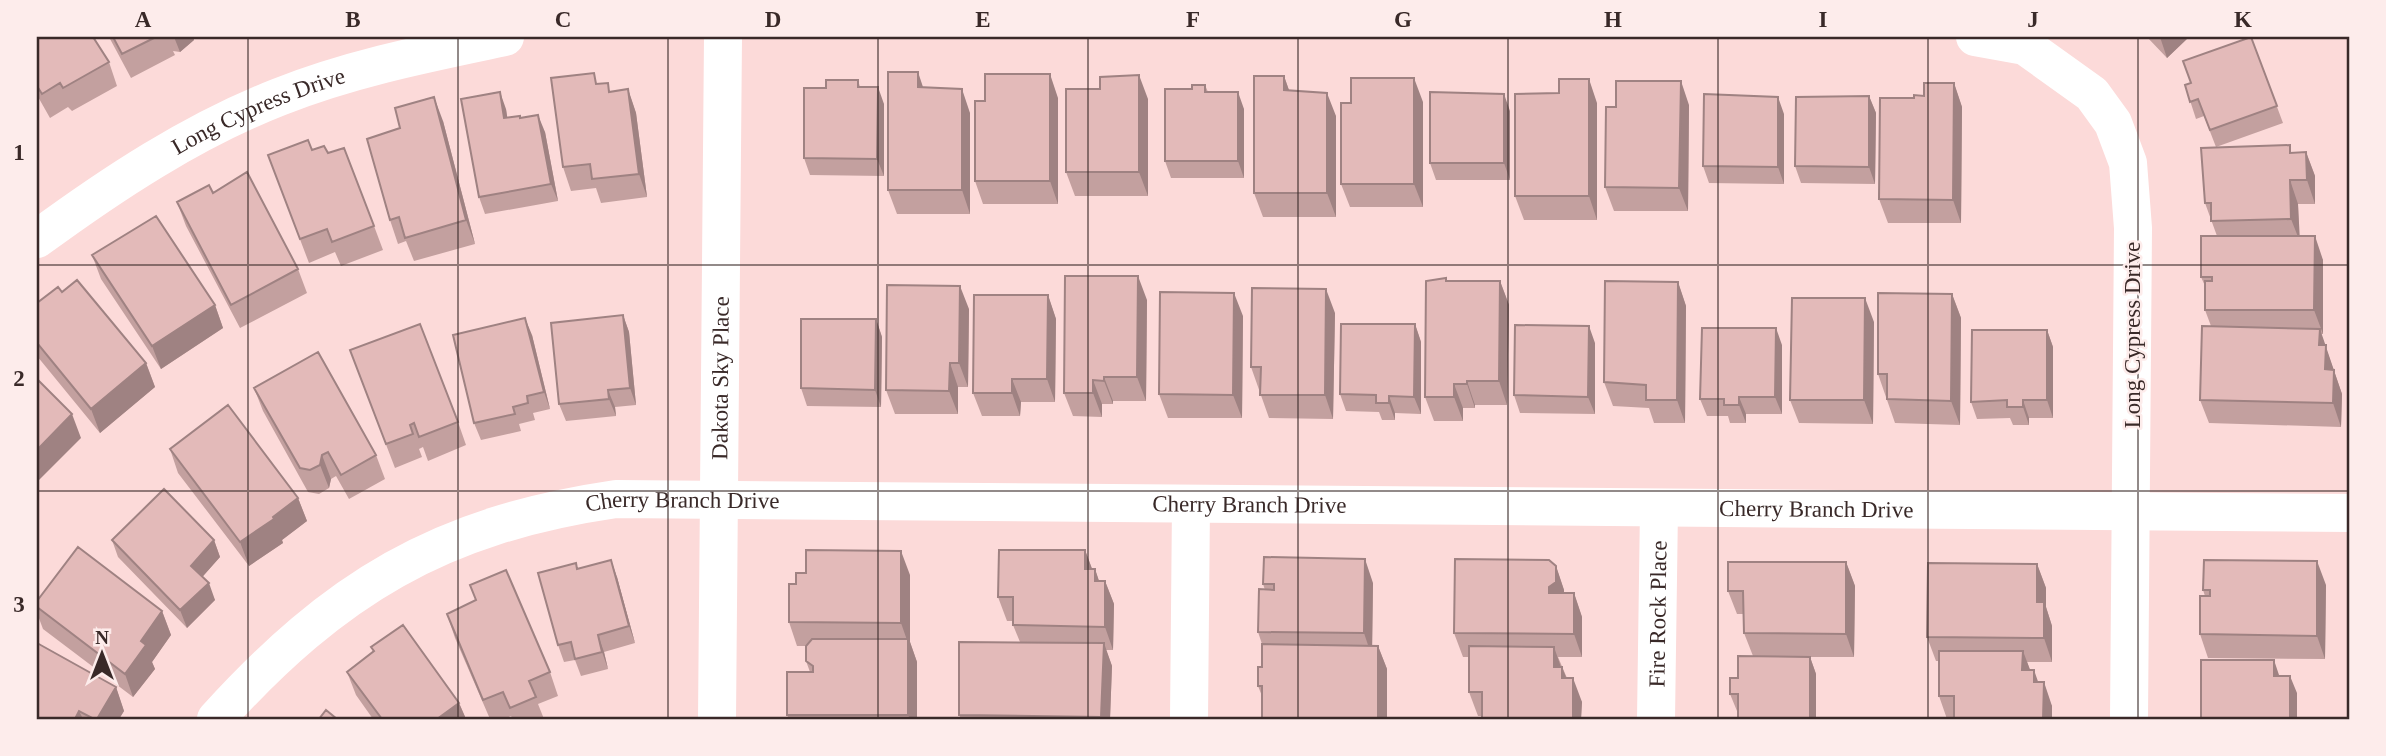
<svg xmlns="http://www.w3.org/2000/svg" width="2386" height="756" viewBox="0 0 2386 756" font-family="Georgia,serif">
	<style>
		.lines { fill: none; stroke-linecap: round; stroke-linejoin: round }
		.minor { stroke: #fff; stroke-width: 38 }
		.wall { fill: #c3a09f }
		.shaded-wall { fill: #9f8282 }
		.building { fill: #e3bab9; stroke: #9f8282; stroke-width: 2 }
		.grid { fill: none; stroke: #392928; stroke-width: 2; stroke-opacity: 0.55 }
		.labels { text-anchor: middle; stroke-width: 5; stroke-linejoin: round; paint-order: stroke }
		.street-label { font-size: 23px; fill: #392928; stroke: #fdeceb }
		.neatline { fill: none; stroke: #392928; stroke-width: 2.5 }
		.grid-label { font-size: 23px; text-anchor: middle; font-weight: bold; fill: #392928 }
	</style>
	<rect width="100%" height="100%" fill="#fcdad9"/>
	<g class="lines">
		<g class="minor">
			<path d="M1975,37l50,9 67,48 21,29 15,40 5,65 -4,491"/>
			<path id="s1" d="M37,239c75,-55 155,-108 242,-142 73,-29 150,-44 226,-60"/>
			<path id="s2" d="M216,719c119,-131 223,-194 400,-220l1733,14"/>
			<path id="s3" d="M717,719l6,-682"/>
			<path d="M1189,719l2,-215"/>
			<path id="s4" d="M1656,719l3,-211"/>
		</g>
	</g>
	<path class="wall" d="M37,37l72,25 8,24 -45,25 -4,-4 -18,11 -13,-23z
		M109,37h84l1,3 -14,12 -7,-1 2,4 -44,23z
		M2147,37h42l-22,21z
		M2251,37l32,86 -67,24 77,6 13,-1 9,24v28h-17l1,32 24,24v74h-2l21,60 -1,33 -132,-4 -9,-23 11,-74 -6,-16v-24l-4,-9 16,-41 -12,-33 11,-56 -12,-31 -8,3 -11,-34 6,-2z
		M1284,76l5,14 47,26v101h-73l-9,-24z
		M858,80l2,7 24,17v72l-74,-1 -6,-17 22,-70z
		M1954,83l8,24 -1,116h-73l-9,-24 45,-103z
		M598,84l13,8 17,-3 8,24 11,84 -46,6 -5,-15 -25,3 -8,-24z
		M1205,85l3,7 36,17v69h-73l-6,-17 27,-72z
		M923,87l47,26v101h-73l-9,-24z
		M1869,96l7,17 -1,71 -74,-1 -6,-17z
		M1058,98v106h-75l-8,-23 10,-80z
		M1148,99v97h-73l-9,-24z
		M1423,102v105h-73l-9,-23z
		M1597,103v117h-73l-9,-24z
		M1689,105l-1,106h-74l-9,-24z
		M506,109l1,9h14l24,14 13,69 -73,13 -6,-17z
		M1510,111v69h-74l-6,-17z
		M1784,114v70l-75,-1 -6,-17z
		M443,121l32,123 -61,17 -8,-20 -8,3 -8,-24z
		M312,150l16,3 46,73 9,24 -42,16 -6,-14 -26,11 -41,-108z
		M213,193l85,76 9,24 -67,35 -54,-102 -9,-24z
		M92,255l123,50 8,23 -62,41 -60,-90z
		M1447,281h53l9,24 -2,100h-32v3h-12v13h-29l-9,-24z
		M1678,282l8,24 -1,117h-31l-5,-15 -36,-2 -9,-24z
		M62,292l84,71 9,24 -55,46 -63,-77v-53z
		M1952,294l9,24 -1,107 -65,-2 -17,-49z
		M1048,295l8,24 -1,83h-34l-1,14h-38l-9,-23z
		M1147,300l-1,101h-33v3h-11v13l-29,-1 -9,-23z
		M969,309l-1,78h-10v27h-63l-9,-24z
		M1335,313l-2,106 -64,-1 -18,-51z
		M623,315l6,17 7,73 -21,2 1,9 -50,5 -7,-17z
		M1243,316l-1,102h-74l-9,-24z
		M876,319l6,18 -1,70 -74,-1 -6,-18z
		M1874,322l-1,102 -74,-1 -9,-23z
		M1415,324l6,18v72l-26,-1v7h-13l-3,-8 -33,-1 -6,-17z
		M2047,330l6,17v71h-24v7h-16l-3,-7 -33,1 -6,-17z
		M532,335l18,74 -17,4 2,7 -16,4 2,7 -40,9 -7,-17z
		M1595,343v71l-75,-1 -6,-18z
		M1782,345v69h-36v9h-16l-2,-7h-21l-7,-17z
		M359,374l99,48 8,23 -38,16 -5,-14 -4,2 3,8 -27,11z
		M254,388l122,67 9,24 -36,20 -13,-23 -5,3 -2,9 -10,6 -11,-2 -45,-81z
		M170,449l128,49 9,23 -25,19 1,3 -34,23 -71,-93z
		M112,540h102l6,17 -18,20 13,23 -28,28 -69,-71z
		M1085,550l7,19h3l4,12h6l9,23 -1,46h-7l6,16 -2,53h-149l-2,-4 61,-73 -7,-17v-4h-6l-9,-24z
		M1846,562l9,24 -1,71h-44l6,17 -79,37 -7,-17 8,-16 15,-22 -9,-23v-19h-7l-9,-23z
		M2037,564l9,24v19l6,19v36h-25l3,8 22,36v13h-105l-8,-23v-35h-3l-9,-24z
		M1556,566l8,24v3h10l8,24v40h-24l9,21 15,24 -1,17h-99v-3h-4l-9,-24v-35h-6l-9,-24z
		M578,569l39,8 18,66 -31,9 4,17 -27,7 -6,-16 -11,2 -6,-17z
		M910,575v67l7,20v57h-128l-2,-4 23,-43 -4,-11v-15h-9l-8,-24 7,-38z
		M1373,583l-1,63h6l9,23v50h-125v-23l-4,-10 4,-19v-23l-4,-12 7,-42 -2,-6z
		M470,585l80,87 8,24 -20,8 6,15h-31l-2,-3 -8,3h-13l-35,-81 -8,-24 29,-14z
		M2326,585l-1,74 -117,-1 -8,-24 5,-38 -2,-6z
		M37,601l125,10 9,24 -19,27 3,7 -22,28 -90,-68 -6,-16z
		M371,647l88,56 7,16h-93l-17,-24 -9,-23 26,-20z
		M116,687l8,24 -5,8h-82z"/>
	<path class="shaded-wall" d="M174,37h19l1,3 -14,12z
		M2160,37h29l-22,21z
		M918,72l8,24 -8,-9z
		M1050,74l8,24v106l-8,-23z
		M1139,75l9,24v97l-9,-24z
		M1284,76l8,23 -8,-9z
		M1414,78l9,24v105l-9,-23z
		M1589,79l8,24v117l-8,-24z
		M1681,81l8,24 -1,106 -9,-23z
		M1954,83l8,24 -1,116 -8,-23z
		M878,87l6,17v72l-7,-17z
		M628,89l8,24 11,84 -8,-23z
		M962,89l8,24v101l-8,-24z
		M500,92l6,17 4,26 -6,-17z
		M1238,92l6,17v69l-6,-17z
		M1327,93l9,23v101l-9,-24z
		M1504,94l6,17v69l-6,-17z
		M1869,96l7,17 -1,71 -6,-17z
		M434,97l9,24 32,123 -9,-24z
		M1778,97l6,17v70l-6,-17z
		M538,115l7,17 13,69 -7,-17z
		M2306,152l9,24v28l-8,-24z
		M2290,180l8,24 2,38 -9,-23z
		M2315,236l8,24v74l-9,-24z
		M1138,276l9,24 -1,101 -9,-24z
		M1500,281l9,24 -2,100 -8,-24z
		M1678,282l8,24 -1,117 -8,-23z
		M960,286l9,23 -1,78 -9,-24z
		M1326,289l9,24 -2,106 -8,-24z
		M1234,293l9,23 -1,102 -9,-23z
		M1952,294l9,24 -1,107 -9,-24z
		M1048,295l8,24 -1,83 -8,-23z
		M1865,298l9,24 -1,102 -9,-24z
		M215,305l8,23 -62,41 -9,-23z
		M623,315l6,17 7,73 -6,-17z
		M525,318l7,17 18,74 -6,-17z
		M876,319l6,18 -1,70 -6,-17z
		M1415,324l6,18v72l-7,-17z
		M1589,326l6,17v71l-7,-17z
		M1776,328l6,17v69l-7,-17z
		M2320,329l22,65 -1,33 -8,-24 -14,-58z
		M2047,330l6,17v71l-6,-18z
		M146,363l9,24 -55,46 -9,-24z
		M950,363l8,24v27l-9,-23z
		M1104,377l9,24v3l-9,-23z
		M1012,379l9,23 -1,14 -8,-23z
		M1093,380l9,24v13l-9,-24z
		M1467,381l8,24v3l-8,-24z
		M1454,384l9,24v13l-9,-24z
		M608,390l7,17 1,9 -7,-17z
		M1389,396l6,17v7l-6,-17z
		M1739,397l7,17v9l-7,-18z
		M2023,400l6,18v7l-6,-18z
		M72,414l9,24 -44,44v-32z
		M322,455l9,24 -2,9 -9,-23z
		M298,498l9,23 -25,19 1,3 -34,23 -9,-24z
		M214,540l6,17 -23,26 -6,-17z
		M1085,550l9,24 -9,-5z
		M901,551l9,24v67l7,20v57h-7l-2,-4v-72l-7,-20z
		M1365,559l8,24 -1,74 -8,-24z
		M611,560l6,17 18,66 -6,-17z
		M2317,561l9,24 -1,74 -8,-23z
		M1846,562l9,24 -1,71 -8,-23z
		M2037,564l9,24v19l6,19v36l-8,-24 -7,-36z
		M1556,566l8,24v16l-15,-13v-6z
		M1095,569l8,24 -8,-12z
		M1105,581l9,23 -1,46 -8,-23z
		M209,583l6,17 -28,28 -7,-18z
		M1574,593l8,24v40l-8,-23z
		M162,611l9,24 -19,27 3,7 -22,28 -8,-23 16,-33z
		M598,635l6,17 4,17 -6,-17z
		M1104,643l8,23 -2,53h-8l-1,-2z
		M1378,646l9,23v50h-9z
		M1554,647l8,23v-3l9,23 -17,-23z
		M2023,651l9,24 -10,-5z
		M1810,657l6,17v45h-6z
		M2274,660l6,18 -6,-2z
		M2034,670l8,23 -8,-11z
		M2290,676l7,17v26h-7z
		M1573,678l9,24 -1,17h-8z
		M2044,682l8,24v13h-9z
		M116,687l8,24 -5,8h-22z
		M459,703l7,16h-29z
		M79,711l4,8h-8z"/>
	<path class="building" d="M37,37h56l16,25 -46,26 -3,-5 -18,11 -5,-8z
		M113,37h43l-34,17z
		M2251,37l26,69 -67,24 -12,-31 -8,3 -5,-17 6,-2 -8,-22z
		M888,72h30v15l44,2v101h-74z
		M594,73l2,11 12,-1 1,9 19,-3 11,85 -47,5 -2,-15 -27,3 -12,-89z
		M985,74h65v107h-75v-80h10z
		M1139,75v97h-73v-83h34v-12z
		M1254,76h30v14l43,3v100h-73z
		M1351,78h63v106h-73v-81h10z
		M1559,79h30v117h-74v-102l44,-1z
		M826,80h32v7h20l-1,72 -73,-1v-70h22z
		M1616,81h65l-2,107 -74,-1 1,-80h10z
		M1924,83h30l-1,117 -74,-1 1,-101h34v-3l10,1z
		M1192,85h13v7h33v69h-73v-72h27z
		M500,92l4,26 16,-2v2l18,-3 13,69 -72,13 -18,-98z
		M1430,92l74,2v69h-74z
		M1704,94l74,3v70l-75,-1z
		M1869,96v71l-74,-1 1,-69z
		M434,97l32,123 -61,18 -6,-21 -9,3 -23,-81 33,-11 -5,-20z
		M308,140l4,10 12,-4 4,7 16,-5 30,78 -42,16 -5,-13 -27,10 -32,-84z
		M2290,145v8l16,-1 1,28h-17l1,39 -80,2v-18h-6l-4,-55z
		M247,172l51,97 -67,36 -54,-103 32,-17 4,8z
		M156,216l59,89 -63,41 -60,-91z
		M2201,236h114l-1,74h-109v-29h7v-4h-11z
		M1065,276h73l-1,101h-33v4l-11,-1v13h-29z
		M1446,278v3h54l-1,100h-32v3h-13v13h-29l1,-116z
		M77,280l69,83 -55,46 -54,-66v-40l21,-16 4,5z
		M1605,281l73,1 -1,118h-31v-15l-42,-3z
		M887,285l73,1 -1,77h-9l-1,28 -63,-1z
		M1252,288l74,1 -1,106h-65l1,-28h-10z
		M1160,292l74,1 -1,102 -74,-1z
		M1878,293l74,1 -1,107 -64,-2v-25h-9z
		M974,295h74l-1,84h-35v14h-39z
		M1792,298h73l-1,102h-74z
		M623,315l7,73 -22,2 1,9 -50,5 -8,-81z
		M525,318l19,74 -17,4 1,7 -15,4 2,7 -41,9 -21,-88z
		M801,319h75l-1,71 -74,-2z
		M420,324l38,98 -39,15 -5,-14 -4,2 3,9 -27,10 -36,-94z
		M1341,324h74l-1,73 -25,-1v7h-13v-8l-36,-1z
		M1515,325l74,1 -1,71 -74,-2z
		M2202,326l118,3 -1,16h7l-1,24 9,1 -1,33 -133,-3z
		M1702,328h74l-1,69h-36v8h-15v-6h-24z
		M1972,330h75v70h-24v7h-16v-7l-36,2z
		M318,352l58,103 -35,20 -13,-23 -6,3 -2,10 -10,5 -10,-2 -46,-80z
		M37,379l35,35 -35,36z
		M228,405l70,93 -25,19 1,2 -34,23 -70,-93z
		M164,489l50,51 -23,26 18,17 -29,27 -68,-70z
		M78,547l84,64 -21,30 5,4 -21,29 -88,-67v-6z
		M806,550l95,1v72l-112,-1v-38h7v-11h10z
		M999,550h86v19h10v12h10v46l-92,-2v-28h-15z
		M1264,557l101,2 -1,74 -106,-1 1,-43 15,1v-6h-11z
		M1455,559l94,1 7,6v16l-7,5v6h25v41l-120,-1z
		M611,560l18,66 -31,9 4,17 -27,7 -4,-17 -13,3 -20,-72 38,-10 1,6z
		M2204,560l113,1v75l-117,-2v-38h10v-6h-7z
		M1728,562h118v72l-102,-1 -1,-42h-15z
		M1928,563l109,1v38h7v36l-117,-1z
		M506,570l44,102 -21,9 7,16 -26,11 -7,-16 -20,8 -36,-86 29,-14 -6,-15z
		M403,625l56,78 -22,16h-55l-35,-47 27,-21 -3,-4z
		M812,639h96v76h-121v-43h26v-6l-7,-5v-15z
		M959,642l145,1 -3,74 -142,-2z
		M37,643l79,44 -19,32h-3l-15,-8 -4,8h-38z
		M1262,644l116,2v73l-116,-1v-32h-4v-19h4z
		M1469,646l85,1v20h8v11h11v41h-91v-27h-13z
		M1939,651h84l-1,19h12v12h10l-1,37h-89v-23h-15z
		M1738,656l72,1v62h-72v-25h-8v-16h8z
		M2201,660h73v16h16v43h-89z
		M326,710l11,9h-18z"/>
	<path class="grid" d="M248,37v682M458,37v682M668,37v682M878,37v682M1088,37v682M1298,37v682M1508,37v682M1718,37v682M1928,37v682M2138,37v682M37,265h2312M37,491h2312"/>
	<g class="labels">
		<g class="street-label">
			<text dy="8" stroke="none"><textPath href="#s1" startOffset="257">Long Cypress Drive</textPath></text>
			<text transform="translate(2132 335) rotate(-90)" y="8">Long Cypress Drive</text>
			<text dy="8" stroke="none"><textPath href="#s3" startOffset="341">Dakota Sky Place</textPath></text>
			<text dy="8" stroke="none"><textPath href="#s2" startOffset="534">Cherry Branch Drive</textPath></text>
			<text dy="8" stroke="none"><textPath href="#s2" startOffset="1101">Cherry Branch Drive</textPath></text>
			<text dy="8" stroke="none"><textPath href="#s2" startOffset="1668">Cherry Branch Drive</textPath></text>
			<text dy="8" stroke="none"><textPath href="#s4" startOffset="105">Fire Rock Place</textPath></text>
		</g>
	</g>
	<rect width="2386" height="756" fill="none" stroke="#fdeceb" stroke-width="77"/>
	<g transform="translate(102 654)" stroke="#fdeceb" stroke-width="5" paint-order="stroke">
	<path d="M0-5L12 26L0 18L-12 26Z" fill="#392928"/>
	<text y="-10" font-size="19" font-weight="bold" text-anchor="middle" fill="#392928">N</text>
	</g>
	<rect x="38" y="38" width="2310" height="680" class="neatline"/>
	<g class="grid-label">
		<text x="143" y="27">A</text>
		<text x="353" y="27">B</text>
		<text x="563" y="27">C</text>
		<text x="773" y="27">D</text>
		<text x="983" y="27">E</text>
		<text x="1193" y="27">F</text>
		<text x="1403" y="27">G</text>
		<text x="1613" y="27">H</text>
		<text x="1823" y="27">I</text>
		<text x="2033" y="27">J</text>
		<text x="2243" y="27">K</text>
		<text x="19" y="160">1</text>
		<text x="19" y="386">2</text>
		<text x="19" y="612">3</text>
	</g>
</svg>
